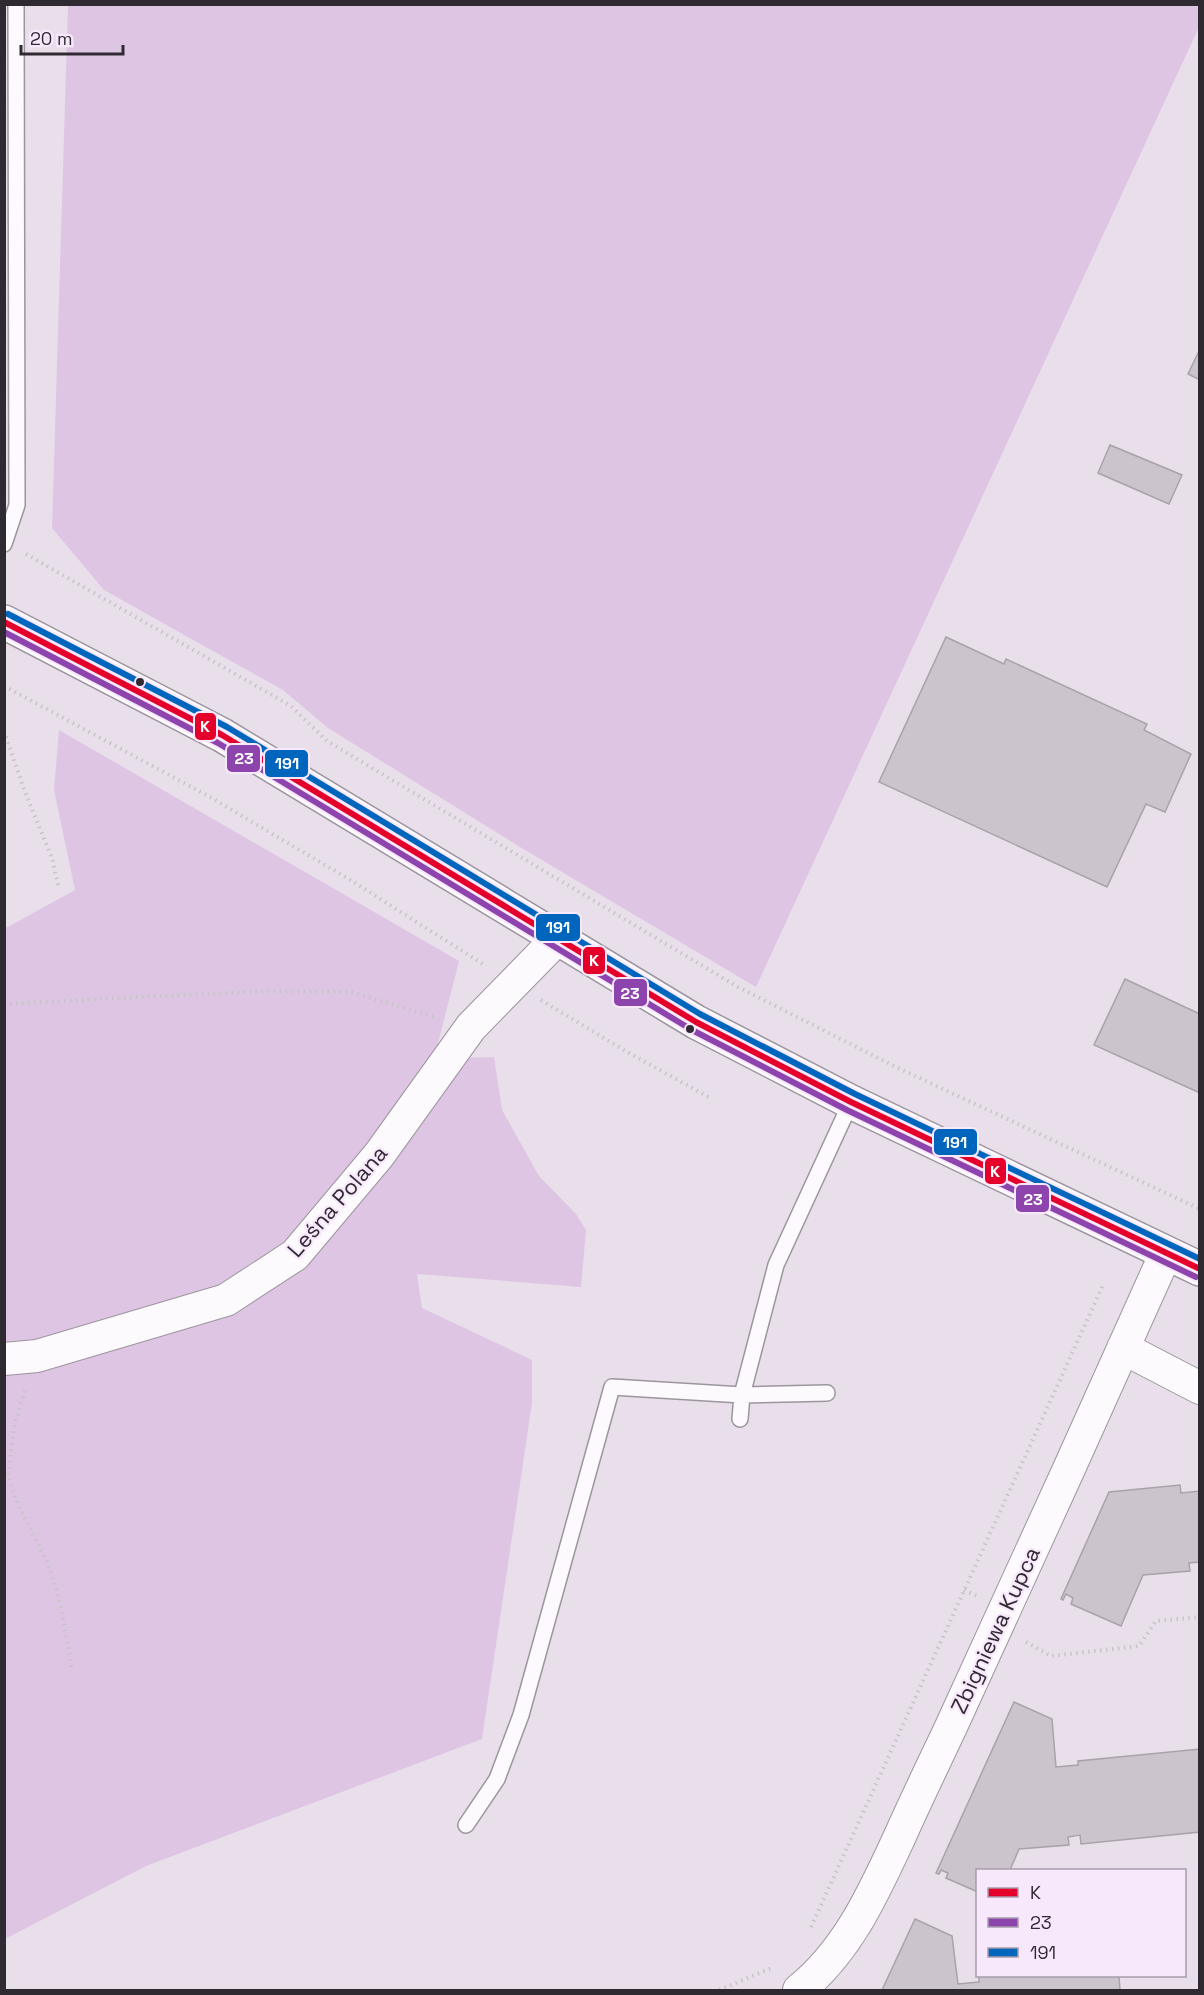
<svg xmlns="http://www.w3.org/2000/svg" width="1204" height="1995" viewBox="0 0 1204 1995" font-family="'Space Grotesk',sans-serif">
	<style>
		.green { fill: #dfc5e4 }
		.building { fill: #cbc4cc; stroke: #a9a2aa; stroke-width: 1.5 }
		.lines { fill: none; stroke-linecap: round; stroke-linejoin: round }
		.service-casing { stroke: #9c959e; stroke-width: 18 }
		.minor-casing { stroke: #9c959e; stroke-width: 34 }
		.tertiary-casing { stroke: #9c959e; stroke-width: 36 }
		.path { stroke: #c7c4c8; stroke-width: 4; stroke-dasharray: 1.5 4.5; stroke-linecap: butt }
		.service { stroke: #fcfafc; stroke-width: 15 }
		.minor { stroke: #fcfafc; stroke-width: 32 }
		.tertiary { stroke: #fcfafc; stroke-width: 33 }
		.bus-1-casing { stroke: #f8e8fc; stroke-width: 10 }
		.bus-2-casing { stroke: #f8e8fc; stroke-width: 10 }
		.bus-3-casing { stroke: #f8e8fc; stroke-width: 10 }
		.bus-1 { stroke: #e4002b; stroke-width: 6 }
		.bus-2 { stroke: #8e44ad; stroke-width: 6 }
		.bus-3 { stroke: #0065bd; stroke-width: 6 }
		.bus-dot { fill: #2f2a31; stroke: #f8e8fc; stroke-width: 2 }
		.labels { text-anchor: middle; stroke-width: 4.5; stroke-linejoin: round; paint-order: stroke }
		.street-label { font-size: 22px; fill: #2f2a31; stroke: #f8e8fc }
		.line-badge { stroke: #f8e8fc; stroke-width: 2 }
		.badge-label { font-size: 16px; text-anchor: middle; font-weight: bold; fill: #fff }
	</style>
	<rect width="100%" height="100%" fill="#e8dfea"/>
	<path class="green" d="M68,5h1131v22l-443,960 -236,-140 -192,-119 -45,-38 -179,-100 -52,-62z
		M59,730l400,231 -25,98 60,-2 8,53 37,66 37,38 10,16 -5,57 -164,-13 5,34 110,52v43l-50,336 -336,127 -141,73 -1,-1010 71,-39 -21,-100z"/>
	<path class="building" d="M1200,349v31l-12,-6z
		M1110,445l72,30 -13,29 -71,-31z
		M946,637l58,27 2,-5 141,65 -3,6 47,24 -26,58 -19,-8 -39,83 -228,-105z
		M1125,979l75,35v79l-106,-48z
		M1180,1485l1,8 19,-2v76l-1,-5 -10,1 1,8 -47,4 -22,51 -50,-22 2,-6 -7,-4 -3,6 -2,-1 48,-107z
		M1014,1702l38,17 4,48 22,-2v-4l122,-12v83l-119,12 -1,-9 -12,2 1,8 -50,4 -9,21h-32v22l-32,-14 2,-5 -7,-3 -2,4 -3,-1z
		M915,1919l37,17 6,48 21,-2v-6h140l1,14h-238z"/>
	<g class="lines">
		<g class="service-casing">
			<path id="service" d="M4,544l13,-39 -1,-501
				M740,1419l2,-24 34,-130 75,-163
				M466,1825l31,-46 24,-64 91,-328 130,8 85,-2"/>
		</g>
		<g class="minor-casing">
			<path id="minor" d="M1123,1348l77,40
				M4,1359l33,-3 189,-56 69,-45 84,-100 92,-128 86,-88
				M799,1990c49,-39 75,-98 101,-154 16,-36 33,-71 50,-107 73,-158 145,-317 216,-476"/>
		</g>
		<g class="tertiary-casing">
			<path id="tertiary" d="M4,622l218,113 474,287 155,80 349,167"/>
		</g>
		<path class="path" d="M26,554l265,152 36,35 411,246 158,80 304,142
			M4,686l206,111 142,84 134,85
			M4,731l21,61 27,66 6,27
			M541,1000l81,49 90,50
			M4,1004l258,-13 89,1 87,26
			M25,1391l-10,30 -7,55 11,31 29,56 12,40 12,64
			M964,1590l13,6
			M1026,1642l25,14 88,-10 17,-25 44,-4
			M811,1927l293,-644
			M719,1990l55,-23"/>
		<use href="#service" class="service"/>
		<use href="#minor" class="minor"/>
		<use href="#tertiary" class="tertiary"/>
		<g class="bus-1-casing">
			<path id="bus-1" d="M4,622l218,113 474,287 155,80 349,167"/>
		</g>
		<g class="bus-2-casing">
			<path id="bus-2" d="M4,632l214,111 474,287 155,80 349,167"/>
		</g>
		<g class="bus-3-casing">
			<path id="bus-3" d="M8,614l219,113 473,287 155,80 345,165"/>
		</g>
		<use href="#bus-1" class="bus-1"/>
		<use href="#bus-2" class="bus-2"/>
		<use href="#bus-3" class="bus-3"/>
	</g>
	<g class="bus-dot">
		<circle cx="140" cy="682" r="5"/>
		<circle cx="690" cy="1029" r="5"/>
	</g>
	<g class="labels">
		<g class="street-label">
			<text transform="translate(337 1201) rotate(-49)" y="8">Leśna Polana</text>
			<text transform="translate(995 1630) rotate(-65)" y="8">Zbigniewa Kupca</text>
		</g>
	</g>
	<g class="line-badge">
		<rect x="194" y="712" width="23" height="29" rx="6" fill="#e4002b"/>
		<rect x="226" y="744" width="35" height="29" rx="6" fill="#8e44ad"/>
		<rect x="264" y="749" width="45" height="29" rx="6" fill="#0065bd"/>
		<rect x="535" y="913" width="46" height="29" rx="6" fill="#0065bd"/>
		<rect x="582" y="946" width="24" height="29" rx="6" fill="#e4002b"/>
		<rect x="613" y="978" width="35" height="29" rx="6" fill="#8e44ad"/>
		<rect x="933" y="1128" width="45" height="28" rx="6" fill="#0065bd"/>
		<rect x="984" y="1157" width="23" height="28" rx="6" fill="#e4002b"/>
		<rect x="1015" y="1184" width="35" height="29" rx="6" fill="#8e44ad"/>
	</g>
	<g class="badge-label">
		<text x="205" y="732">K</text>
		<text x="244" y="764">23</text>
		<text x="287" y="769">191</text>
		<text x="558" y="933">191</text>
		<text x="594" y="966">K</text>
		<text x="630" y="999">23</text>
		<text x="955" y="1148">191</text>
		<text x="995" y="1177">K</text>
		<text x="1033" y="1205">23</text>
	</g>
	<rect width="1204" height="1995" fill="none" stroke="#2f2a31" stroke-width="12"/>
	<rect x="976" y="1869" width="210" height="108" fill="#f8e8fc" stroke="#a89cab" stroke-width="1.5"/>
	<rect x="988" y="1888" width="30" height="9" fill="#e4002b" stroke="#a89cab" stroke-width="1.5"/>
	<text x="1030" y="1899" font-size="18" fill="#2f2a31">K</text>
	<rect x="988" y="1918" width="30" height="9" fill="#8e44ad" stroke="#a89cab" stroke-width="1.5"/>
	<text x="1030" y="1929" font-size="18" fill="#2f2a31">23</text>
	<rect x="988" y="1948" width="30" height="9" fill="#0065bd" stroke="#a89cab" stroke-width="1.5"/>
	<text x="1030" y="1959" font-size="18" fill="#2f2a31">191</text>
	<path d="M21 45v9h102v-9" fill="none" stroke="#2f2a31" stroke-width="3"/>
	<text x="30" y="45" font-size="18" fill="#2f2a31" stroke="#f8e8fc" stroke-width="4.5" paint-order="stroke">20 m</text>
</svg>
